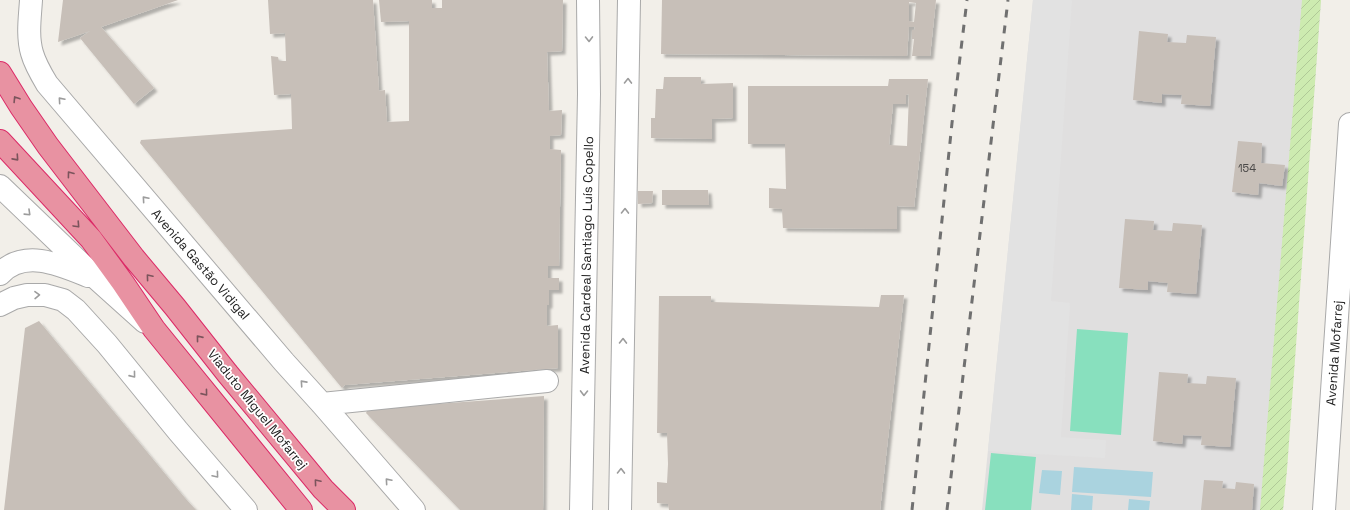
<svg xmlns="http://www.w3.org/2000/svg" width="1350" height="510" viewBox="0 0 1350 510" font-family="'Space Grotesk',sans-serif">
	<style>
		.residential { fill: #e0dfdf }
		.garden { fill: url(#garden-furrows) }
		.pitch { fill: #88e0be }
		.parking { fill: #e2e2e2 }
		.water { fill: #aad3df }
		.building { fill: #c7bfb8; fill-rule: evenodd; filter: url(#shadow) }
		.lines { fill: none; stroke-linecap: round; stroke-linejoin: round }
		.minor-casing { stroke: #a9a9a9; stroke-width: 24 }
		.highway-casing { stroke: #dc2a67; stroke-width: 24 }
		.minor { stroke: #fff; stroke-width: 22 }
		.highway { stroke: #e892a2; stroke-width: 22 }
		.rail { stroke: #707070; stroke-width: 3; stroke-dasharray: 8 8; stroke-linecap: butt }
		.oneway { stroke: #9c9c9c }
		.oneway2 { stroke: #7b545c }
		.labels { text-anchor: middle; stroke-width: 3.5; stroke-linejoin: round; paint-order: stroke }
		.number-label { font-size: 11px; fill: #4b4948 }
		.street-label { font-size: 13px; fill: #222; stroke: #fff }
	</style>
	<defs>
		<pattern id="garden-furrows" width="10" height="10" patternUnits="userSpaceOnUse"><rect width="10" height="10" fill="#cdebb0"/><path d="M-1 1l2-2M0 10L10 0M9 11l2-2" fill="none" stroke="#b0c997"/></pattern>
		<filter id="shadow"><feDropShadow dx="3.5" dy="3.5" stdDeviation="1" flood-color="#0004"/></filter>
	</defs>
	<rect width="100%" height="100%" fill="#f2efe9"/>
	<path class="residential" d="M1033,0h288l-38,510h-301z"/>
	<path class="garden" d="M1302,0h19l-34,470 -4,40h-23z"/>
	<path class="pitch" d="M1077,329l51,4 -7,102 -51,-4z
		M991,453l45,4 -5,53h-46z"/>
	<path class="parking" d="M1033,0h39l-21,301 19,2 -9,134 45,3 -1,18 -117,-7z"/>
	<path class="water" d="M1074,467l79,5 -2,25 -79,-5z
		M1042,470l20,1 -2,24 -21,-2z
		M1072,494l21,2 -1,14h-21z
		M1129,499l21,2 -1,9h-21z"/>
	<path class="building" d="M63,0h115l-77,27 53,61 -20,16 -54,-66 10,-7 -32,11z
		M268,0h105l6,91 6,-1 2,32 22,-1v-100l-28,1 -2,-22h53v8h10v-8h121l-1,51 -15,1 2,59 13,-1 -1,25 -11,1v13l11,1 -2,116h-11v12h11v12h-10v15h-2v21l11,-1v43l-213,17 -3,3 -202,-245 1,-3 151,-11 -1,-35 -17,1 -3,-39 7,1 1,4h7l-1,-28 -15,1z
		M662,0h274l-6,56h-18l2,-17h-2v-9h2l1,-3h-6l-2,29 -246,-2zM909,2l7,1 -2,19 -5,-1z
		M1139,31l29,3 -1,8 19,1 1,-8 29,2 -6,69 -29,-2 1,-9 -20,-1v9l-29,-3z
		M664,77h37v7l32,-1v35l-21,1v20l-61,-1v-20h4l1,-29h7z
		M889,79h39l-14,128 -17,-1v23l-114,-1 -1,-19 -13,-1v-20l17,1 -1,-45h-37v-58h140zM909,94l-2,52 -18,-1 4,-41h13v-9z
		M1238,141l24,2 -1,20 24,2 -3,21 -23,-3 -1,12 -26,-3z
		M662,190h46l1,15h-47z
		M638,191h15l-1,12 -14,1z
		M1125,219l29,2 -1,9 19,1 1,-8 29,2 -6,69 -29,-2 1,-9 -20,-2v9l-29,-2z
		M881,295h23l-24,215h-211l-1,-6 -11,-1v-21l10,1 1,-19 -1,-31h-10l2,-137h52v6l168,5z
		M39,321l146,177 11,12h-192l21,-182z
		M1159,372l29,2 -1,9 19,1 1,-8 29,2 -6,69 -29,-2 1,-9 -19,-1 -1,9 -29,-3z
		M544,396l-1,114h-83l-94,-97 2,-4z
		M1204,480l19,1 -1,7 13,1 1,-7 18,2 -2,26h-51z"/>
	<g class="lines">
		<g class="minor-casing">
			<path id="minor" d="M31,0c-1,17 -4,36 1,53 3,11 9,21 15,31l237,278 38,42 92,106
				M0,186l96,92 49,44
				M0,274c24,-26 61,-9 88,2
				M0,305l14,-7 13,-3h18l18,5 13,10 31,34 71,87 68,79
				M322,404l225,-23
				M581,510l8,-416 -1,-94
				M620,510l9,-510
				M1324,510l26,-386"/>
		</g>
		<g class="highway-casing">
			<path id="highway" d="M0,73l21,34 27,39 86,112 41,49 52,66 96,116 21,21
				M0,141l91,98 32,44 31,46 147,181"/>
		</g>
		<use href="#minor" class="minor"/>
		<use href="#highway" class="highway"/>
		<path class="rail" d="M912,510l40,-387 15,-123
			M947,510l61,-510"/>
	</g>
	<defs><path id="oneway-chevron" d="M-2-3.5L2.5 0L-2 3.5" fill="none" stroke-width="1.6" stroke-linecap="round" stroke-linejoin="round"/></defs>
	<g class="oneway">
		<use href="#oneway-chevron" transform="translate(589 39) rotate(89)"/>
		<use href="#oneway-chevron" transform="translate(628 81) rotate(-89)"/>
		<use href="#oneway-chevron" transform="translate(61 100) rotate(-131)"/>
		<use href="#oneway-chevron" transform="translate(145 199) rotate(-131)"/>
		<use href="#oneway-chevron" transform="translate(625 211) rotate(-89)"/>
		<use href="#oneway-chevron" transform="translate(28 213) rotate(44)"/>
		<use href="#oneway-chevron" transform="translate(37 295) rotate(-1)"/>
		<use href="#oneway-chevron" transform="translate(623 341) rotate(-89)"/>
		<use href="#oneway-chevron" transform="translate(133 375) rotate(51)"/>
		<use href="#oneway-chevron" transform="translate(303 383) rotate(-132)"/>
		<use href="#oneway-chevron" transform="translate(584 393) rotate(91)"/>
		<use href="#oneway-chevron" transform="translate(621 471) rotate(-89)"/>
		<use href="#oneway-chevron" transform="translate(216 475) rotate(50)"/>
		<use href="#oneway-chevron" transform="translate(388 481) rotate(-131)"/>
	</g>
	<g class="oneway2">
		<use href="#oneway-chevron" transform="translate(16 99) rotate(-122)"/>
		<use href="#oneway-chevron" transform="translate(16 158) rotate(48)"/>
		<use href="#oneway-chevron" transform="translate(70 174) rotate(-127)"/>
		<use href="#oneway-chevron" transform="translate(77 225) rotate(47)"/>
		<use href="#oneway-chevron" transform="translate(149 277) rotate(-130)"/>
		<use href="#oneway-chevron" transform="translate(199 338) rotate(-129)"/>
		<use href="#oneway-chevron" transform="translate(205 393) rotate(51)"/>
		<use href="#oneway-chevron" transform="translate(317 482) rotate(-130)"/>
	</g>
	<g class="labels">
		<g class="number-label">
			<text x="1247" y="172">154</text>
		</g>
		<g class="street-label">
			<text transform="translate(586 255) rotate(-89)" y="5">Avenida Cardeal Santiago Luís Copello</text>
			<text transform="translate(201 264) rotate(49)" y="5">Avenida Gastão Vidigal</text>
			<text transform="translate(1334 353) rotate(-86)" y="5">Avenida Mofarrej</text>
			<text transform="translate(258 409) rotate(51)" y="5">Viaduto Miguel Mofarrej</text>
		</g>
	</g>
</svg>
